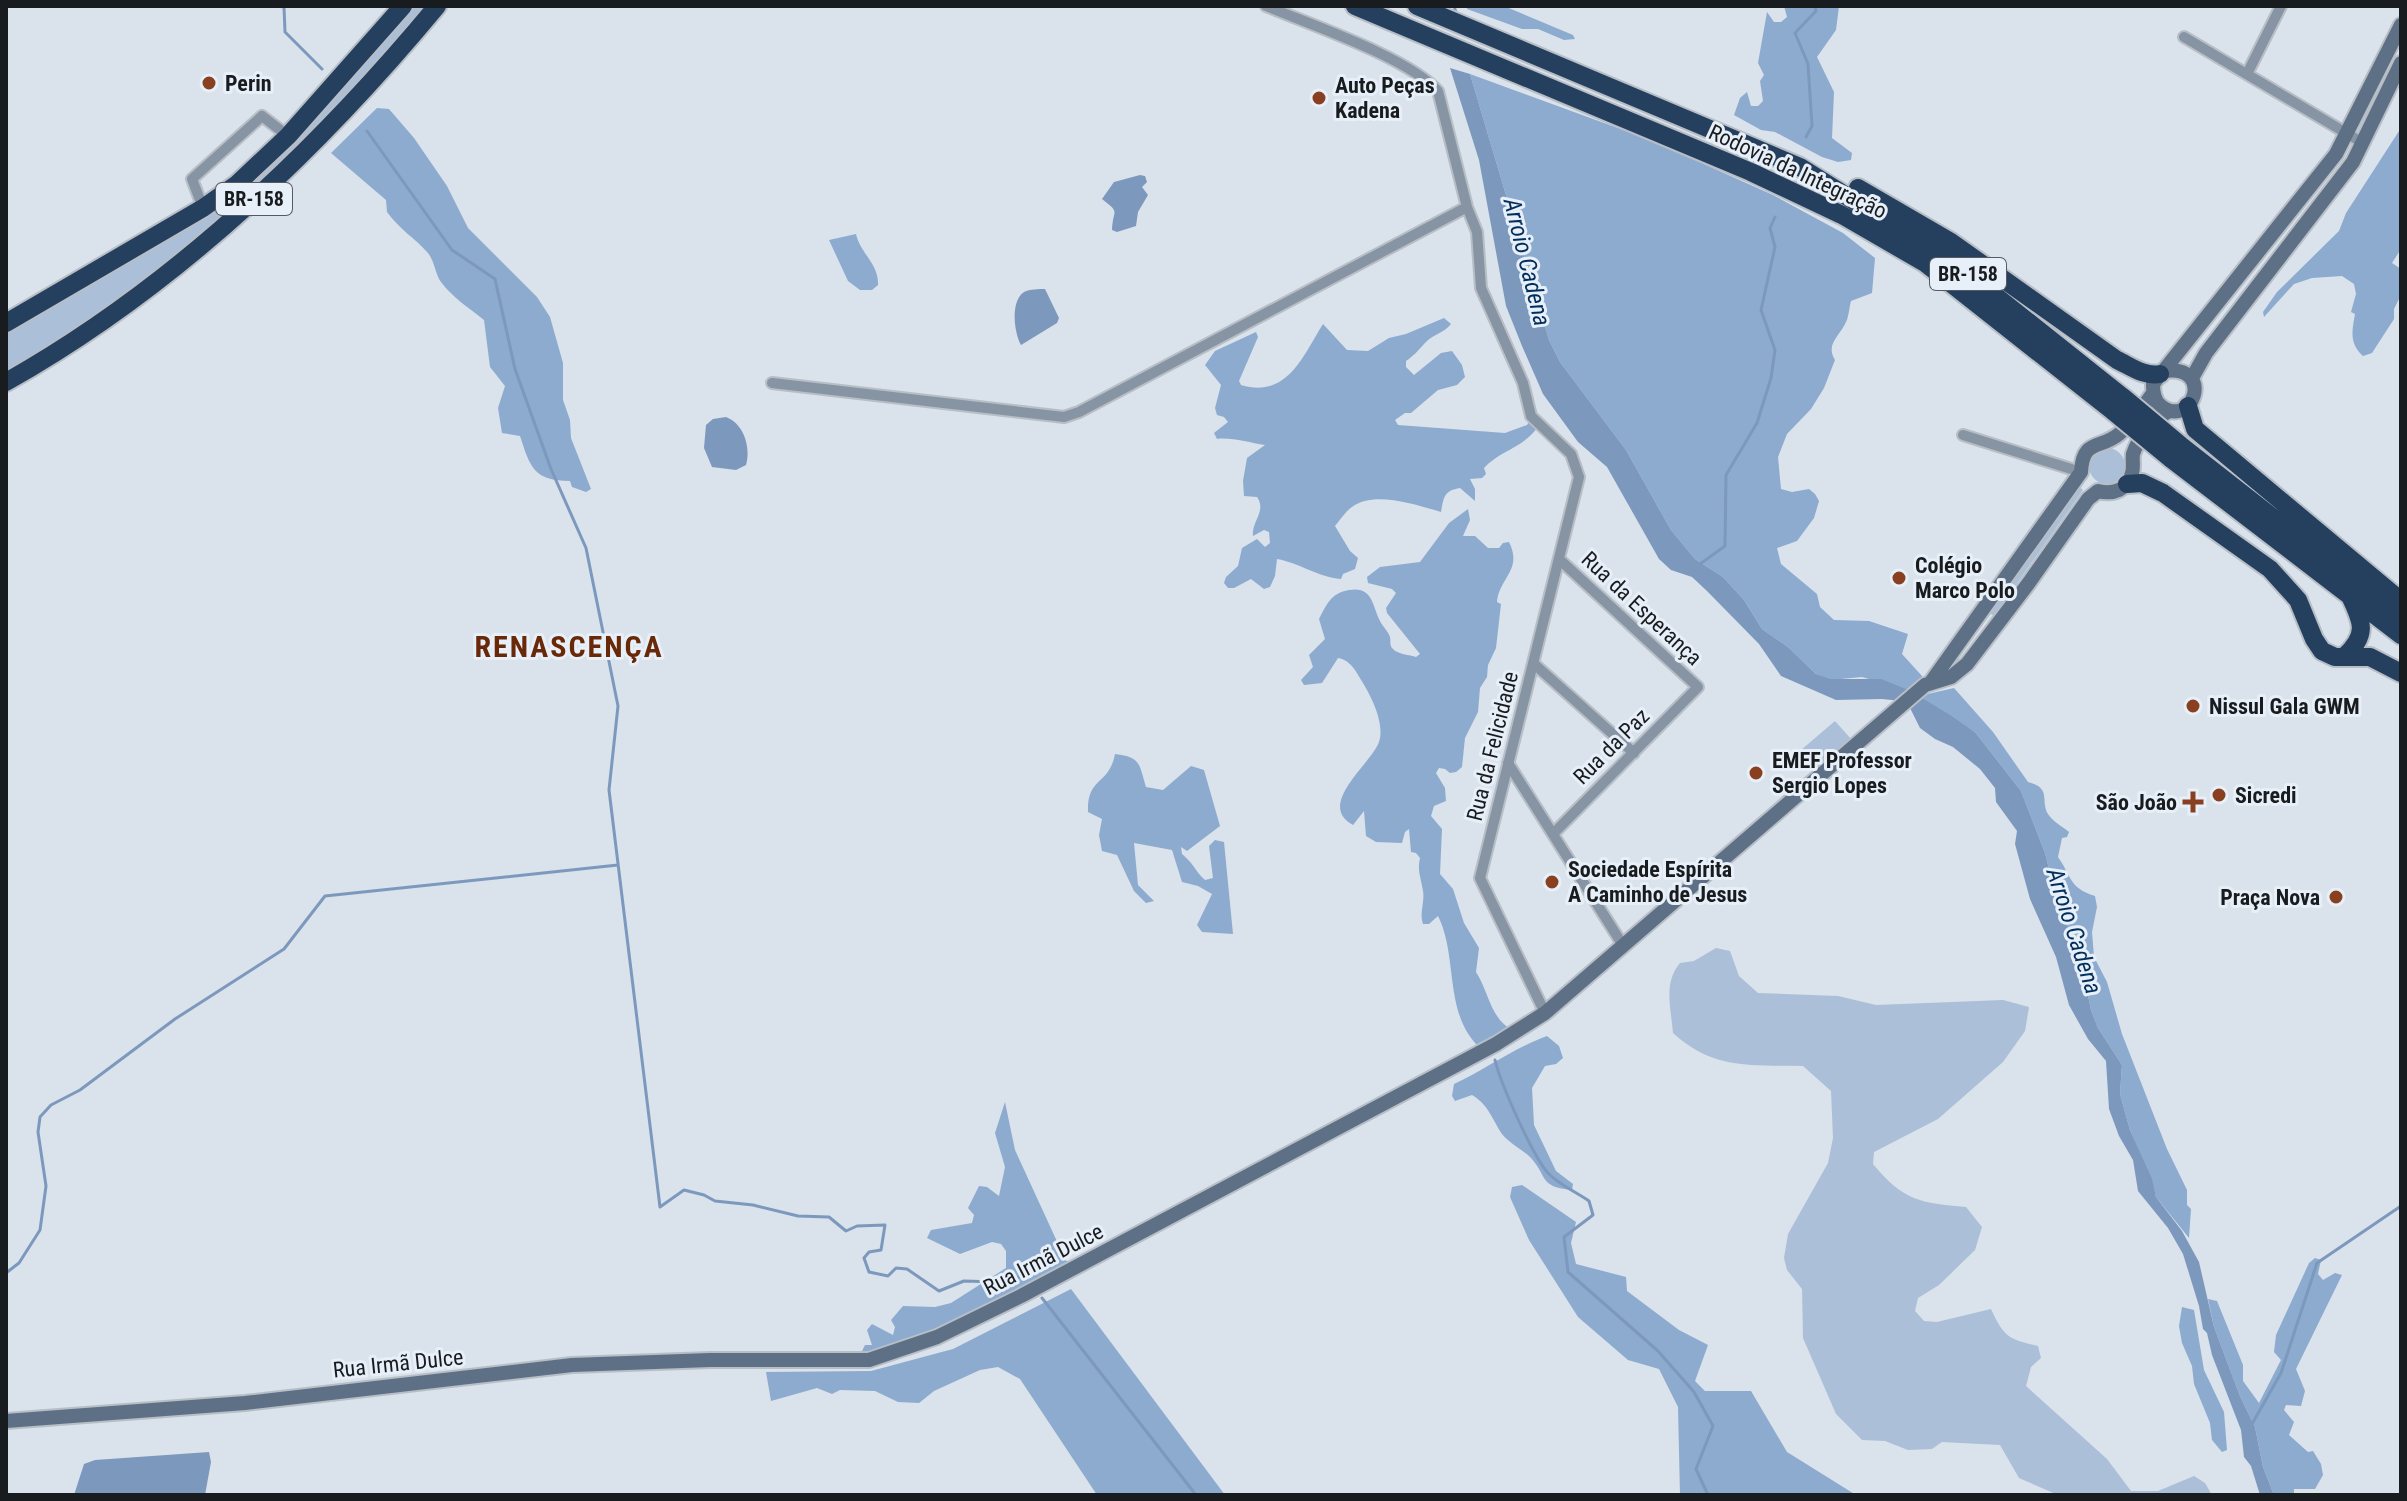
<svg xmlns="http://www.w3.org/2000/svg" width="2407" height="1501" viewBox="0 0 2407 1501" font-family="'Roboto Condensed',sans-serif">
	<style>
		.green { fill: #abbfd8 }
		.forest { fill: #8dabcf }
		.water { fill: #7c99bd }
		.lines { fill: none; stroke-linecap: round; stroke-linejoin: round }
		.stream { stroke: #7c99bd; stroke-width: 3 }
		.street-casing { stroke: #b7bec6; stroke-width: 14 }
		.secondary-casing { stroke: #b7bec6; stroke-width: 18 }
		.highway-casing { stroke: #b7bec6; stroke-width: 22 }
		.street { stroke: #8794a4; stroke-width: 10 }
		.secondary { stroke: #5d7086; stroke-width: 14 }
		.highway { stroke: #253f5e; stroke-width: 18 }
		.highway-bridge-casing { stroke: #b7bec6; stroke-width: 22; stroke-linecap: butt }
		.highway-bridge { stroke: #253f5e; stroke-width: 18 }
		.poi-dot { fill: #884020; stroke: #e7eff9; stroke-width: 3 }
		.labels { text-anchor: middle; stroke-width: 6; stroke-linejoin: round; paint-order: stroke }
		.shield { fill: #e7eff9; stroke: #575b60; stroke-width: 2 }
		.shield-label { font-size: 20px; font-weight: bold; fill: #191c1f }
		.poi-label { font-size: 22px; font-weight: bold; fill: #191c1f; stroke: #e7eff9; text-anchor: start }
		.street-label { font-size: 22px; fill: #191c1f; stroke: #e7eff9 }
		.water-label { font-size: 24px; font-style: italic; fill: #022e5b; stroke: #e7eff9 }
		.district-label { font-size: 30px; font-weight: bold; letter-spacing: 2px; fill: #692909; stroke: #e7eff9 }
	</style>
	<rect width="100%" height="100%" fill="#dae2eb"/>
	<path class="green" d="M411,6h16l-112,126 -121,111 -141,102 -47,30v-44l176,-105z
		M2089 466a18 18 0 1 1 36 0a18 18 0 1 1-36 0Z
		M2078,486l5,4 -89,126 -5,-3z
		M1835,721l16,18 -34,29 -16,-18z
		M1716,948l14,3 9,25 19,17 80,3 38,9 127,-5 26,7 -4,24 -22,31 -65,57 -64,33 -1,12c30,37 48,39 93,43l16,20 -7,23 -36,35 -21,13 -3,13 9,10 13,1 54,-13c13,28 17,30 47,37l3,12 -10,9 -5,19 81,73 24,32h27l36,-15 11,7 7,12h-154l-39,-17 -19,-33 -58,-3 -10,7 -24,1 -23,-9 -23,-1 -26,-26 -33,-76 -1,-49 -15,-19 -3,-12 4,-24 40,-71 5,-25 -2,-47 -28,-25c-51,-1 -90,4 -130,-33 -2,-25 -10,-50 7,-70l14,-2z"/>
	<path class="forest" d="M1467,6h37l69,29 2,4 -11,1 -26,-11h-16l-55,-20z
		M1784,6h55l-3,24 -19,27 17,35 -2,46 20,15 -1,7 -13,2 -16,-5 -47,-25 -14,-2 -27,-15 6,-17 7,-6 4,14h7l5,-5 -3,-20 4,-6 -6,-12 9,-51 7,10h7l6,-5z
		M1470,74l178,65 125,56 70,38 32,25 -3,35 -21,8c-2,7 -2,15 -5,21 -6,14 -21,22 -11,38l-11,28 -13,21 -24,25 -9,23 3,32 11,3 17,-3 6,5 4,7 -5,17 -17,23 -20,7 4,16 36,30 3,13 14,13 35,1 39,13 -6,20 20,22 -1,6 -10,9 -49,-14 -32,3 -14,-6 -28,-27 -26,-18 -18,-29 -21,-23 -28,-18 -24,-29 -45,-80 -66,-88 -11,-22z
		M377,108l12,1 25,29 33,48 21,42 69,69 13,20 13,46v37l7,20 1,18 20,51 -5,3 -14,-5 -2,-6c-36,0 -40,-14 -50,-45l-18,-3 -4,-25 7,-22 -15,-19 -6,-47c-15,-12 -32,-23 -43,-38 -6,-8 -6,-20 -13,-29 -12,-14 -29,-24 -41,-41l-1,-12 -55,-47z
		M2401,128v121l-9,14 9,6v26l-7,14v10l-22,34 -9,3c-14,-13 -11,-25 -8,-42l-4,-2 5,-18 -2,-10 -12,-8 -30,2 -18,6 -30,33 -1,-5 14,-20 62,-61 7,-18z
		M856,234c4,19 23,30 22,51l-6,5h-12l-12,-9 -19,-41z
		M1444,318l7,6c-7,9 -17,10 -24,17 -7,7 -12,14 -21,20v6l8,8 27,-22 11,-2 10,14 3,12 -8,8 -19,5 -27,23h-6l-10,7 3,5 107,8 22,-8 3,-5 7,8c-13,19 -38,23 -53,40l2,6 -4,4 -12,1 5,10v12l-15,-13c-16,3 -16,8 -19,24 -24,-7 -67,-22 -89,-5 -6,4 -12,13 -17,19l15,25 8,7 -3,11 -12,5 -2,5c-24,-2 -41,-16 -64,-20l-2,17 -5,11 -6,2 -13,-10 -17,9h-6l-4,-5 2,-6 12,-11 4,-18 15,-9 8,8 5,-4 -1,-11 -5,-2 -11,6c-2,-14 14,-25 4,-39l-13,-1 -1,-15 4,-23 18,-13c-15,-2 -34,-8 -48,-6l-3,-6 14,-11 -4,-5 -7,-2 -2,-7 6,-23 -16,-20 10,-14 41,-19 2,5 -19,44 2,4c46,14 62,-29 82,-61l24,26 21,1 21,-13 17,-4z
		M1468,509l2,11 -7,16h12l13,12h11l4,-5 6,-1c14,28 -10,36 -12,60l4,2 -5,44 -8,17 -1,12 -7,11 -2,24 -13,26 -3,29 -6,5 -6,1 -5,-4 -6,-1 -3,5 9,15 1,13 -12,5 -3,10 11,13 -2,45 13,15 11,34 15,25 -3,24c12,18 14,44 33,56l-14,9 -18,8c-33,-34 -19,-89 -39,-129l-9,8h-6c-4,-11 2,-22 0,-33 -2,-13 -6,-20 -3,-33l-4,-5 -5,-1 -2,-23 -4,3 -3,11 -26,-1 -10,-6 -2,-25 -11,14c-38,-20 19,-62 26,-83 6,-18 -7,-44 -16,-59 -6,-10 -12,-23 -25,-25l-16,25 -18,2 -3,-5 12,-13 -4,-12 16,-16 -6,-20c8,-15 12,-26 30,-29 24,-4 23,15 31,31 3,6 8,10 10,16 1,5 -1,8 3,12 4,5 17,6 23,8l4,-3 -33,-41 -1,-5 10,-15 -4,-4 -24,-6 -1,-6 13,-10 40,-5 29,-39z
		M1954,688l39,44 35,50c24,6 12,18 20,32 4,7 15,13 21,18l-2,5 -5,1 -4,19c14,20 11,31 37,39l2,11 -5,25 2,25 13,25 15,52 45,115 20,41v15l4,4 -2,29 -33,-41 -5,-18 -21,-49 -10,-36 2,-29 -24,-37 -7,-18 -4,-20 -10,-23 -13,-57 -9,-17 -10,-40 -24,-62 -46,-59 -56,-36z
		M1115,754c26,3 24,10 31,33l17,3 28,-24 13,4 16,56 -33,25 -6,-4 1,7c13,11 13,17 23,26l8,-2 -4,-32 6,-6 9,2 9,92 -31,-2 -5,-7 15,-31 -14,-8 -16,-4 -10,-32 -38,-7 4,42 16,16 -8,2 -12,-12 -17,-36 -15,-4 -3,-16 3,-16 -14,-7c-1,-36 21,-26 27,-58z
		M1547,1036l12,10 4,12 -7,6 -11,2 -13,22 2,37 22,46 17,13 -1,6c-33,-3 -24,-13 -41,-32 -9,-9 -21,-14 -29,-24 -10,-15 -14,-30 -30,-39l-17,6 -3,-5 2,-12c32,-15 60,-36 93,-48z
		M1005,1102l10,48 45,98 -2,8 14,8c-71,27 -134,78 -211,89l4,-8h7l-5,-15 5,-6 21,11 2,-8 -4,-7 12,-14 32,1 16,-4 55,-35v-17l-5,-7 -9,-2 -32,12 -33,-16 4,-8 41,-7 2,-8 -6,-7 11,-22 8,1 12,9 6,-29 -10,-34z
		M1522,1185l54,37 -5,21 5,21 50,13 1,14 52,39 29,15 -13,36 10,10h46l36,61 69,43h-176l-2,-88 -19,-38 -31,-9 -50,-43 -49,-77 -19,-43 2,-10z
		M2315,1258l6,2 -3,14 5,6 12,-7 7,2 -46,94 9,22 -4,15 -15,-1 -2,5 10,12 -5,13 19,17 5,-1 8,13 2,11 -8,14h-21v6h-20l-11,-28 -8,-40 -15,-31 -26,-69 -6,-28 9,2 26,64v16l16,22 22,-43 -7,-8 2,-17 33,-72z
		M1071,1289l154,206h-128l-77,-116 -22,-12 -18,3 -46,21 -15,12 -21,-1 -23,-11 -35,-1 -8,4 -15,-6 -46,13 -5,-29 105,-1 82,-22z
		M2182,1307l12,3 10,60 20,42 3,38 -5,2 -10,-12 -2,-17 -16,-39 -2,-18 -10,-23 -3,-17z"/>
	<path class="water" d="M1450,68l20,6 79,266 11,22 66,88 45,80 24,29 28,18 21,23 18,29 26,18 28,27 14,5h51l30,12 39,24 25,17 46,59 24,62 10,40 9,17 13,57 10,23 4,20 7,18 24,37 -2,29 10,36 22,49 4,18 26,34 17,31 15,65 26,69 15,31 8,40 11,28h-14l-9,-29 -7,-9 -3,-27 -29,-75 -5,-22 -4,-4 -4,-23 -16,-52 -15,-26 -30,-37 -5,-31 -14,-24 -10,-27 -3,-48 -18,-22 -19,-34 -13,-48 -26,-58 -15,-55 2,-13 -21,-29 -1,-14 -15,-19 -27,-22 -18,-8 -15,-11 -11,-22 -8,-5 -19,-2 -46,1 -55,-24 -22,-32 -52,-53 -15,-14 -21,-7 -12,-11 -52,-92 -29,-25 -35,-48 -21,-48 -16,-40 -27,-146z
		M1140,175l5,1 2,6 -5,5 6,8 -10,17 -2,14 -19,6 -5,-2c1,-22 9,-16 -10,-31l12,-17z
		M1045,289l14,29 -2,5 -36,22c-7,-12 -11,-44 3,-53 6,-3 15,-3 21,-3z
		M726,417c18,7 25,30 20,48l-10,5 -24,-3 -8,-19 2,-23 7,-6z
		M209,1452l2,10 -6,33h-131l10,-31 11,-4z"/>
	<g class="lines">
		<path class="stream" d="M147,6h13
			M277,6l7,1 1,25 37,37
			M1454,6l3,10
			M367,131l85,119 43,29 20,90 36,100 35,79 32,158 -9,84 51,417 24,-17 20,5 11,6 38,4 45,11 31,1 17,14 11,-5 28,-1 -4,25 -12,2 -5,6 5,14 19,4 8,-8 11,1 32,22 25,-10 32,1 29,-6
			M1806,137l6,-11 -4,-62 -13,-31 21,-22 -1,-5
			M1700,564l25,-18 1,-71 31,-52 14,-45 4,-28 -14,-40 14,-63 -5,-19 5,-11
			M1495,1060c5,22 38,97 53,113 10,11 28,19 41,28l4,14 -29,22 4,35 90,79 36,41 19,34 -17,43 12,26
			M6,1273l13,-10 21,-33 6,-44 -8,-54 2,-15 11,-12 29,-15 95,-71 109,-70 41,-53 293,-31
			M1042,1298l154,197
			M2252,1424l29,-51 36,-110 84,-57"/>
		<g class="street-casing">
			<path id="street" d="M1266,6c45,19 141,51 172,85l29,116 10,25 4,56 42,95 8,33 40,38 8,23 -99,401 65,135
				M2184,37l179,106
				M2247,74l34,-68
				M203,208l-11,-29 70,-63 26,20
				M772,383l292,34 15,-5 388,-205
				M1963,435l118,37
				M1533,663l101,90
				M1508,763l116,184
				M1553,834l145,-147 -139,-128"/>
		</g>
		<g class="secondary-casing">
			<path id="secondary" d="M2165,371c51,-6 27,59 -4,35 -7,-5 -8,-13 -8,-22l183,-230 65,-129
				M2192,378l14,-25 147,-191 48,-99
				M1931,682l150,-210c2,-34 19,-22 38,-38 13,-11 24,-27 34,-41
				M6,1421l239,-18 327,-38 138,-5h159l68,-23 84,-41 475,-252 49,-31 380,-328 26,-8 16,-13 61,-80 60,-85 10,-8c15,4 30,-1 34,-18 2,-6 0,-13 1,-19 5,-16 21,-35 36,-43"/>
		</g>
		<g class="highway-casing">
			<path id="highway" d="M1355,6l396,166 91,43 83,48 189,149
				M1417,6l383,161 158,99 166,132
				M1858,188l93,54 166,118c13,6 27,17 43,14
				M6,323l197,-115 34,-24 51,-48 115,-130
				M6,382c167,-94 309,-229 431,-376
				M2188,406l7,23 206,172
				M2179,444l222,174
				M2170,458l231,177
				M2127,484l15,-1 21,10 107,76 28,31 16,39 8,12 13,6h35l31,16
				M2344,657c24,-22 19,-34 6,-61"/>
		</g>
		<use href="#street" class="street"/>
		<use href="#secondary" class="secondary"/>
		<use href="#highway" class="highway"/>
		<g class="highway-bridge-casing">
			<path id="highway-bridge" d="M2124,398l55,46
				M2114,412l56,46"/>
		</g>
		<use href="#highway-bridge" class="highway-bridge"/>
	</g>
	<g class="poi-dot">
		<circle cx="209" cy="83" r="8"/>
		<circle cx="1319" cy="98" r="8"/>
		<circle cx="1899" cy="578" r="8"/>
		<circle cx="2193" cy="706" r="8"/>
		<circle cx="1756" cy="773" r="8"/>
		<circle cx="2219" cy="795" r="8"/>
		<path d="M2189 790h8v8h8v8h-8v8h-8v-8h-8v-8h8z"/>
		<circle cx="1552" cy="882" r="8"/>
		<circle cx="2336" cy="897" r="8"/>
	</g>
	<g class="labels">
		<g class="shield">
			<rect x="216" y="183" width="76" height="32" rx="6"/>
			<rect x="1930" y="258" width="76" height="32" rx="6"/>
		</g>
		<g class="shield-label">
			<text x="254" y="206">BR-158</text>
			<text x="1968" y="281">BR-158</text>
		</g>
		<g class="poi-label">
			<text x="225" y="91">Perin</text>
			<text x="1335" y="93">Auto Peças<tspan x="1335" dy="25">Kadena</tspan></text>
			<text x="1915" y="573">Colégio<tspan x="1915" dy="25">Marco Polo</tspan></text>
			<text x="2209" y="714">Nissul Gala GWM</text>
			<text x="1772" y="768">EMEF Professor<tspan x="1772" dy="25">Sergio Lopes</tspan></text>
			<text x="2235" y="803">Sicredi</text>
			<text x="2177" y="810" text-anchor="end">São João</text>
			<text x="1568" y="877">Sociedade Espírita<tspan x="1568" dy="25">A Caminho de Jesus</tspan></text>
			<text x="2320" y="905" text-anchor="end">Praça Nova</text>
		</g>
		<g class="street-label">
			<text transform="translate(1798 171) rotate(25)" y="8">Rodovia da Integração</text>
			<text transform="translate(1642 608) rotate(43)" y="8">Rua da Esperança</text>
			<text transform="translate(1492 746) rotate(-76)" y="8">Rua da Felicidade</text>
			<text transform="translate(1611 746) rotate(-45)" y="8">Rua da Paz</text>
			<text transform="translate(1043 1259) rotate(-27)" y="8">Rua Irmã Dulce</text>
			<text transform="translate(398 1363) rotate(-6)" y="8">Rua Irmã Dulce</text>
		</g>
		<g class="water-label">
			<text transform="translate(1527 262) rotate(76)" y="8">Arroio Cadena</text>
			<text transform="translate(2074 931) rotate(72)" y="8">Arroio Cadena</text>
		</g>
		<g class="district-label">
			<text x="569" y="657">RENASCENÇA</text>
		</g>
	</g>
	<rect width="2407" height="1501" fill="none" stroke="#191c1f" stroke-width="16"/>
</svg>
